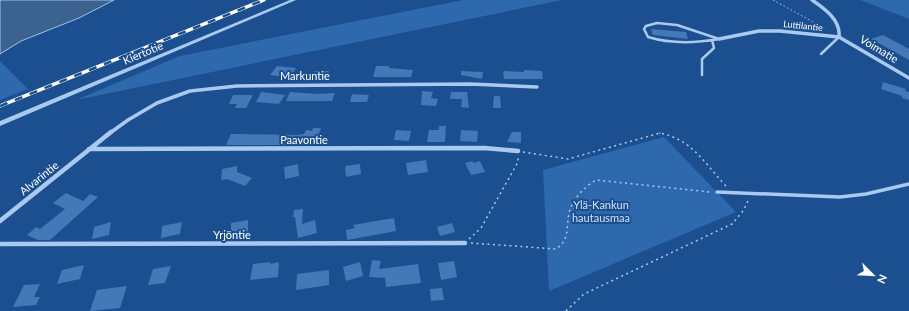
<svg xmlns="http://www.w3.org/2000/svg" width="909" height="311" viewBox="0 0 909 311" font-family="Lato,sans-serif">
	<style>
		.green { fill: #2e69ad }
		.water { fill: #3c6290; stroke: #9cc4f0 }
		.building { fill: #4478b7 }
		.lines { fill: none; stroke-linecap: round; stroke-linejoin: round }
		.path-far1 { stroke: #a9c9ee; stroke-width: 1; stroke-dasharray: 1.5 2.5; stroke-linecap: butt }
		.path { stroke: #a9c9ee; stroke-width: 1.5; stroke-dasharray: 2 3.5; stroke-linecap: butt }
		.service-far1 { stroke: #a9c9ee; stroke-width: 2.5 }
		.service { stroke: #a9c9ee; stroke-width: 3.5 }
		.minor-far1 { stroke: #a9c9ee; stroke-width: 3.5 }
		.minor { stroke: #a9c9ee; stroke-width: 4.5 }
		.tertiary { fill: #a9c9ee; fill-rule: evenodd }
		.rail-casing { stroke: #fff; stroke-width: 3.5 }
		.rail { stroke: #1b4f8f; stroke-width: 2.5; stroke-dasharray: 8; stroke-linecap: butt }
		.labels { text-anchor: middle; stroke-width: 4; stroke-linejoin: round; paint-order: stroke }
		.far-street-label { font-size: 9px; fill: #fff; stroke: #1b4f8f }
		.street-label { font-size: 11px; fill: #fff; stroke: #1b4f8f }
		.park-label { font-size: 11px; fill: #cfe3fa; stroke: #1b4f8f }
	</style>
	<rect width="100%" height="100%" fill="#1b4f8f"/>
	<path class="green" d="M463,0h99l-486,100 104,-44z
		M860,0h49v19z
		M0,61l28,28 -28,11z
		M664,137l72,75 -187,79 -6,-121z"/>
	<path class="water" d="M0,0h114l-35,18 -58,23 -21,13z"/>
	<path class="building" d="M651,29l35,3 2,7 -35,-4z
		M883,35l26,14v11l-38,-21z
		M277,66l19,2 -3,5 13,4 -1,3 -35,-5z
		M376,66h13v2l24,2 -2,7h-38z
		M524,70l18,1 1,8h-39l-1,-7 2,-1 19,1z
		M315,71h14l-2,7h-15z
		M461,71l22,1 -1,7 -21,-4z
		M883,82l23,7 -1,2 4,1v8l-7,-2v-2l-21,-7z
		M422,91l11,1 -2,6 7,1 -2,7 -15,-1z
		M261,92l24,3 -6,9 -23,-2z
		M290,92l29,2 16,-1 -3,8h-46z
		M451,92h16l2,16 -8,-1 1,-8h-12z
		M352,94l17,1 -2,7h-17z
		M233,95h20l-7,13h-11l2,-4h-8z
		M494,96h6l1,12h-8z
		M439,126h7l-1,16h-18l2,-12h10z
		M313,128h8l-6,17h-89l5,-11 67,1 6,-1 2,-4 6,1z
		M396,130l15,1 -2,10 -15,-1z
		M461,130l17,1 -1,11 -17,-1z
		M512,132h9v11l-14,-1z
		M426,160l2,12 -20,3 -2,-12z
		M473,161v2l7,-2 5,11 -14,3 -6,-12z
		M298,164l1,12 -14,3 -1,-12z
		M360,164l1,10 -15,3 -1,-11z
		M237,166v6l15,6 -7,8 -18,-7 -6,1 1,-11z
		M66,193l17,8 7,-7 8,3 -48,43h-12l-11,-5 9,-8 4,2 25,-20 -12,-6z
		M303,209l-1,15 13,-4 2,13 -19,5 -3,-21h-2l1,-7z
		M394,218l2,13 -49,9 -1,-10 9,-2 -2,-3z
		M248,220v13l-17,4v-14z
		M111,222l-2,13 -17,4 2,-12z
		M182,222l-2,12 -19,4 1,-12z
		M452,223l3,9 -15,4 -3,-9z
		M372,260l9,1 -2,8 39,-5 3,19 -35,4 -1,-9 -16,-1z
		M454,261l3,16 -16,3 -3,-17z
		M270,262v2l9,-2 -1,15 -28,3 3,-16z
		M360,262l3,14 -17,5 -3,-14z
		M84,265l-4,14 -23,5 5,-14z
		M171,266l-6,17 -17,2 5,-16z
		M329,270v15l-33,5 1,-16z
		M40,284l-6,13h6l-4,8 -23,2 11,-22z
		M127,286l-7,22 -30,3 7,-21z
		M442,288l2,12 -13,1 -1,-12z"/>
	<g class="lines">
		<path class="path-far1" d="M773,0l53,29
			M659,133h2"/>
		<path class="path" d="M523,152l45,7 92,-26c33,7 44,30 66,53
			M469,239l12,-11 37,-66v-4
			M471,243l85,6c14,-9 10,-22 13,-36 3,-13 16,-27 27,-33l114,12
			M566,311l18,-17 148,-70 11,-13 6,-12"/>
		<path class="service-far1" d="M657,23l20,2 42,14c-23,4 -48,5 -71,-2l-4,-8 2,-3z
			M821,54l18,-17
			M702,75v-16l12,-11 -2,-8"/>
		<path class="service" d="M717,192l123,5 26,-3 43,-10"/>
		<path class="minor-far1" d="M812,0c13,9 29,20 27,37
			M719,39l40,-8h21l59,6 70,41
			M110,133l18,-13 29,-17 33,-12 47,-5 233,-2 67,3"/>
		<path class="minor" d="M89,149l395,-1 34,3
			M0,221l111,-89
			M0,244l465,-1"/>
		<path class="tertiary" d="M290,0h6l-296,126v-5z"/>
		<g class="rail-casing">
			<path id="rail" d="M0,106l264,-106"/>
		</g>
		<use href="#rail" class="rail"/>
	</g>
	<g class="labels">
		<g class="far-street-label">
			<text transform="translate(803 26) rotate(6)" y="3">Luttilantie</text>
		</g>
		<g class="street-label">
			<text transform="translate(879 49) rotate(31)" y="4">Voimatie</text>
			<text transform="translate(143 53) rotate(-23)" y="4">Kiertotie</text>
			<text x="305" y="80">Markuntie</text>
			<text x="304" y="144">Paavontie</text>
			<text transform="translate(39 178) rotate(-39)" y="4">Alvarintie</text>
			<text x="232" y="239">Yrjöntie</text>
		</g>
		<g class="park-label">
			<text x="601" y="209">Ylä-Kankun<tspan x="601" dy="13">hautausmaa</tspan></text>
		</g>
	</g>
	<g transform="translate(873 275) rotate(114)" stroke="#1b4f8f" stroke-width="3" paint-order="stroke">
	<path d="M0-3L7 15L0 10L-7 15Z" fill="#ffffff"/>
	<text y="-6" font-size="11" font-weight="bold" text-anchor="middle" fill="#ffffff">N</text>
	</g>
</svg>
